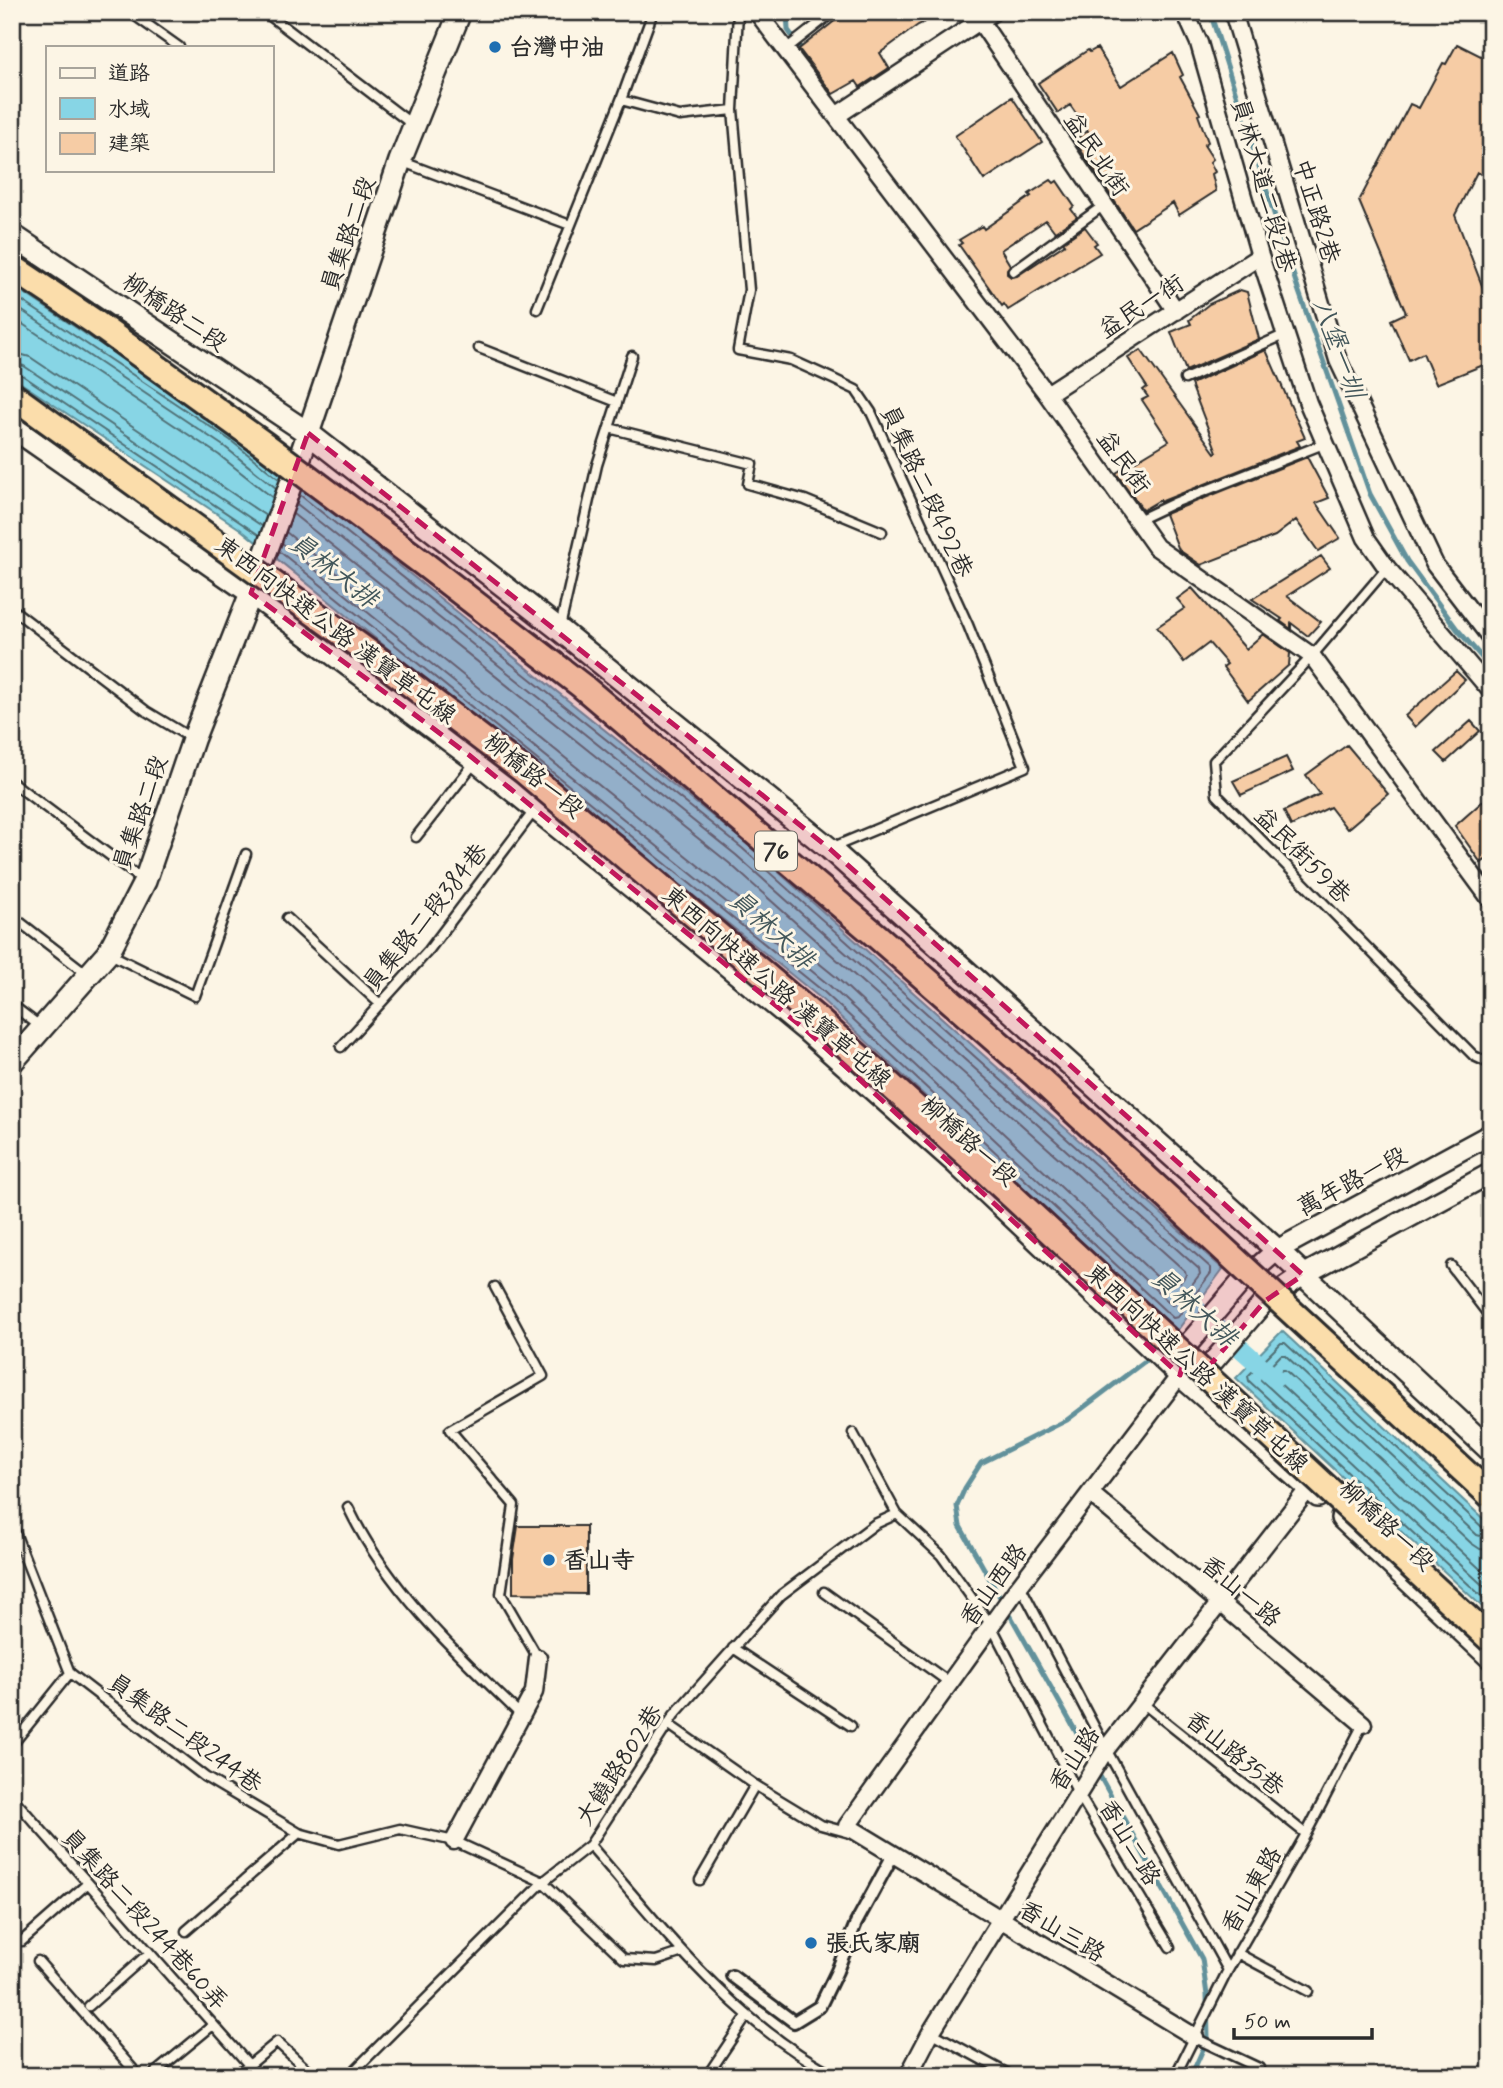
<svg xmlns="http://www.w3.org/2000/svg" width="1503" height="2088" viewBox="0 0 1503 2088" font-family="Mynerve,'LXGW WenKai TC',sans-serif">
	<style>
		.water { fill: #87d5e5; stroke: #62919b; stroke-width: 2 }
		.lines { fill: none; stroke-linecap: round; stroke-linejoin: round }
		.shore { stroke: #506f75; stroke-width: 2 }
		.stream { stroke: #62919b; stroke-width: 5 }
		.canal { stroke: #87d5e5; stroke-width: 19 }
		.building { fill: #f6cca5; stroke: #2b2b2b; stroke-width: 2 }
		.service-casing { stroke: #2b2b2b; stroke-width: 13 }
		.pedestrian-casing { stroke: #2b2b2b; stroke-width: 16 }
		.minor-casing { stroke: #2b2b2b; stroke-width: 21 }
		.tertiary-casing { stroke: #2b2b2b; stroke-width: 24 }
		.secondary-casing { stroke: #2b2b2b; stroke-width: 26 }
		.service { stroke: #fcf5e5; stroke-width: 8 }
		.pedestrian { stroke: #fcf5e5; stroke-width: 10 }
		.minor { stroke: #fcf5e5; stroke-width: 16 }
		.tertiary { stroke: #fcf5e5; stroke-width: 19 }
		.secondary { stroke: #fcf5e5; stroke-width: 21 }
		.trunk-bridge-casing { stroke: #2b2b2b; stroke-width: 30; stroke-linecap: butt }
		.trunk-bridge { stroke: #fbddab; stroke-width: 24 }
		.marked { fill: #c2185b; fill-opacity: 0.2; stroke: #c2185b; stroke-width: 5; stroke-dasharray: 14 9; stroke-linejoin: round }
		.poi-dot { fill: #1f6fb2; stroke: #fcf5e5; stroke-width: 2.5 }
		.labels { text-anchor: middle; stroke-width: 6; stroke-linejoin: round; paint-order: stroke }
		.shield { fill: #fcf5e5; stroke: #6a6863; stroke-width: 2 }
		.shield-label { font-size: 23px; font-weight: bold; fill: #2b2b2b }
		.poi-label { font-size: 24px; font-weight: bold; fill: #2b2b2b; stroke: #fcf5e5; text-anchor: start }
		.street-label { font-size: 24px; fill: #2b2b2b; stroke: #fcf5e5 }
		.water-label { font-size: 26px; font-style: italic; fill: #42565a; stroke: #fcf5e5 }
	</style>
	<rect width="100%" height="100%" fill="#fcf5e5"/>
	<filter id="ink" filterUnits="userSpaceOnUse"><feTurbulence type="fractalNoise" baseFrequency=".0143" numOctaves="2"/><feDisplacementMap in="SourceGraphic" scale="14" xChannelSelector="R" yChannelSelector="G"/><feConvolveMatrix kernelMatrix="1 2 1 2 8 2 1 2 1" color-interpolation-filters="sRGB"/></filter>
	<g filter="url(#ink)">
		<path class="water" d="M12,285l223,149 511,409 477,426 -46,62 -358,-334 -579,-468 -228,-152z
			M1282,1331l209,195v89l-255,-237z"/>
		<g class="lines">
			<path class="shore" d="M12,294l218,146 49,39
				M12,304l213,143 51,41
				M12,317l207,138 54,43
				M12,352l18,5 236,159
				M12,363l12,3 238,160
				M12,372l7,1 240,162
				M286,532l550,445 334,312h5l11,-14 -1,-4 -456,-408 -436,-349
				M282,543l547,442 343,320 5,-1 23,-30 -1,-5 -463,-414 -439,-351
				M279,551l545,441 349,326 5,-1 33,-44v-5l-469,-420 -442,-353
				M1491,1531l-8,-3 -198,-185h-4l-33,33 1,5 242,224
				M1491,1539l-14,-4 -192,-180h-4l-20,21v4l230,213
				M1491,1550l-11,-1 -9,-6 -186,-173h-3l-6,5v5l215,199"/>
			<path class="stream" d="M787,12l1,18 17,24
				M1210,12l87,274 73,208 37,67 50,68 34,39
				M1093,1762l-133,-236 -3,-20 8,-18 16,-25 86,-43 78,-59
				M1097,1771l105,188 5,36 1,43 -17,38"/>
			<path class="canal" d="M1176,1291l98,87"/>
		</g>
		<path class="building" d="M846,12h99l-27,13 -38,28 9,15 -29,19 -4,-6 -23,13 -34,-45z
			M1457,44l34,17v119l-14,-8 -22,43 36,94v53l-55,22 -13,-31 -14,7 -18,-40 15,-7 -47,-112 51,-97 9,4 24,-45 3,1z
			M1097,48l24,38 52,-33 10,22 -3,2 20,37 -2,1 10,27 -4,3 9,14 -3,3 5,10 -3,2 4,17 -37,24 -6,-12 -40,26 -59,-89 14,-9 -18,-26 -12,8 -20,-30 50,-33 2,2z
			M1012,97l30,45 -58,38 -29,-44z
			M1051,180l3,3 3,-2 17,25 -3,3 6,8 -22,15 -9,-12 -45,30 9,15 -3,4v5l4,3 6,-1 48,-32 -2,-2 22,-15 12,16 -3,2 6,8 -92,57 -4,-6 -2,2 -43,-61 3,-2 -3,-3 23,-14 2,3 47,-33 -2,-2z
			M1240,290l7,2 12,47 -73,32 -15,-39 20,-8 -2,-4 20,-16z
			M1141,350l74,103 2,-1 -26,-68 75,-34 39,88 -8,3 3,5 -140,56v-2l-17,10 -27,-37 53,-32 -27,-41 6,-3 -5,-7 4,-3 -19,-29z
			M1307,457l22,41 -13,5 24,35 -22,13 -22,-31 -21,16 -74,29 -22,-15 -14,-36z
			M1321,556l9,12 -43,28 34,26 -13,14 -17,-13v6l-11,-8 2,-2 -30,-20z
			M1192,588l54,61 17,-15 27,19 -1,12 -41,36 -25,-34 4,-3 -18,-21 -25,19 -27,-35 28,-19 -8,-9z
			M1456,671l9,9 -50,47 -10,-11z
			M1471,721l9,10 -34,31 -10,-10z
			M1347,745l41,49 -41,35 -17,-22 -39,19 -7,-15 36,-17 -14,-19z
			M1286,757l7,14 -52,24 -8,-14z
			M1491,794v62l-10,7 -26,-37z
			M518,1526h68v68l-73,-1v-34z"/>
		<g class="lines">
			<g class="service-casing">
				<path id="service" d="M265,12l148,113
					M738,12l-5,98 16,180 -11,60 53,10 42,19 23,11 15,22 97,213 57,142 -194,81
					M134,15l45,32
					M786,49l47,-37
					M621,100l59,16 53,-6
					M403,162l167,63
					M1013,271l91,-66
					M537,309l84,-209 32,-88
					M479,348l138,54
					M1185,379l101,-45
					M609,428l143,36 -4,20 57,16 77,32
					M1138,520l36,-17 152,-60
					M1387,568l-75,88 -98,105 3,34 257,261 17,8
					M12,609l134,102 45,27
					M560,627l37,-162 35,-109
					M12,782l132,99
					M416,837l59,-75
					M12,916l75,58
					M287,918l93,86
					M110,954l85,42 51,-142
					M12,1005l29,22
					M341,1047l88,-97 105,-139
					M1451,1266l40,52
					M495,1287l48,89 -93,54 64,75 -13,89 37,64
					M853,1433l44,81 44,41 50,70 87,168 92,154
					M348,1507c39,82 109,147 173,208
					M12,1525l58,148 135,104 94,56 40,11 61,-15 54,12 89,41 81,77 32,2 27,-9
					M1020,1585l86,164 122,221
					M824,1592l126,91
					M733,1648l118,78
					M1141,1702l165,132
					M668,1724l87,61 66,40 29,8
					M12,1745l58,-72
					M12,1797l237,268
					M590,1845c73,84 145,180 247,231
					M700,1880l55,-95
					M186,1931l113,-98
					M22,1941l65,-57
					M1237,1953l71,38
					M38,1961l101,115
					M89,2006l60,-53
					M931,2032l81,44
					M1195,2038l64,30
					M151,2076l62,-51
					M236,2076l41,-34 37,34
					M349,2076l194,-194 47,-37 84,-130 107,-120 94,-71 22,-10
					M707,2076l40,-60
					M1175,2076l53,-106 78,-136 57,-110"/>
			</g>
			<g class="pedestrian-casing">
				<path id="pedestrian" d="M732,1976l62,46 26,-16 17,-35 19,-48 37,-68"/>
			</g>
			<g class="minor-casing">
				<path id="minor" d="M757,12l290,382 109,153 156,109 179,244
					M1185,12l14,31 61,213 48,147 58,135 21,30 104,123
					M1233,12l105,348 97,205 56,73
					M980,21l196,290
					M836,116l157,-104
					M1047,394l213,-138
					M1180,1375l-160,210 -173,241 348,211
					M1090,1493l273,231
					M454,1841l80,-149 4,-34
					M908,2076l23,-44 175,-283 203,-261"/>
			</g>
			<g class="tertiary-casing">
				<path id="tertiary" d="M1182,1368l6,-24 55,-64 34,-30 214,-116
					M1188,1372l23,-8 54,-63 38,-26 188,-102"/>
			</g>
			<g class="secondary-casing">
				<path id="secondary" d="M12,235l296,198 252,197 270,219 447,401 214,201
					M12,427l239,166 218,162 184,149 154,127 150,133 223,211 138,121
					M12,1062l96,-109 37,-72 48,-141 58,-147 43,-118 106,-314 60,-149
					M1342,1518l149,140"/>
			</g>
			<use href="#service" class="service"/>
			<use href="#pedestrian" class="pedestrian"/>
			<use href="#minor" class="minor"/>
			<use href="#tertiary" class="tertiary"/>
			<use href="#secondary" class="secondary"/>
			<g class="trunk-bridge-casing">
				<path id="trunk-bridge" d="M12,267l81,54 172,124 159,119 158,122 296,251 156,137 457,422
					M12,395l363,262 149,114 293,248 154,139 520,482"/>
			</g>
			<use href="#trunk-bridge" class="trunk-bridge"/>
		</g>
	</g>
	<path class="marked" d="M308,433l522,416 473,426 -38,26 -54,63 -13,4 -13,-12 -5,19 -373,-344 -338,-276 -218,-162z"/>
	<g class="poi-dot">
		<circle cx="495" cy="47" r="7"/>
		<circle cx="549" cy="1560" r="7"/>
		<circle cx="811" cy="1943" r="7"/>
	</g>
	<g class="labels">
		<rect class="shield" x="755" y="831.5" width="42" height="39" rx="5"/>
		<g class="shield-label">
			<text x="776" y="859">76</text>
		</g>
		<g class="poi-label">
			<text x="509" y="55">台灣中油</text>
			<text x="563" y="1568">香山寺</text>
			<text x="825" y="1951">張氏家廟</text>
		</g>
		<g class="street-label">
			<text transform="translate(1097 154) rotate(56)" y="8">益民北街</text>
			<text transform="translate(1264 185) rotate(74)" y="8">員林大道二段2巷</text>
			<text transform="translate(1317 211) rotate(73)" y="8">中正路2巷</text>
			<text transform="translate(348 234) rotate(-71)" y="8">員集路二段</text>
			<text transform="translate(1141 306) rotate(-33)" y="8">益民一街</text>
			<text transform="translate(175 312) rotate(34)" y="8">柳橋路二段</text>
			<text transform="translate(1124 462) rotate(54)" y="8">益民街</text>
			<text transform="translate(927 491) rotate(65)" y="8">員集路二段492巷</text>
			<text transform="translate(336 630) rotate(37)" y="8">東西向快速公路 漢寶草屯線</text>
			<text transform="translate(534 775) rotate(39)" y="8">柳橋路一段</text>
			<text transform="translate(140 813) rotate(-71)" y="8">員集路二段</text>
			<text transform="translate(1303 855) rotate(45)" y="8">益民街59巷</text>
			<text transform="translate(425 917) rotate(-51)" y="8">員集路二段384巷</text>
			<text transform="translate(777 987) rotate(41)" y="8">東西向快速公路 漢寶草屯線</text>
			<text transform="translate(969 1141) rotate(42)" y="8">柳橋路一段</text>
			<text transform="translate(1352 1181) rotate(-28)" y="8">萬年路一段</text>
			<text transform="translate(1197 1368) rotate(43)" y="8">東西向快速公路 漢寶草屯線</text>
			<text transform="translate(1387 1525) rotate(43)" y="8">柳橋路一段</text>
			<text transform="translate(993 1585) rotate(-54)" y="8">香山西路</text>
			<text transform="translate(1241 1591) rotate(40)" y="8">香山一路</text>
			<text transform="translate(185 1733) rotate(36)" y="8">員集路二段244巷</text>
			<text transform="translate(1235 1753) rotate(39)" y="8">香山路35巷</text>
			<text transform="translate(1074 1759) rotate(-57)" y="8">香山路</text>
			<text transform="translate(619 1765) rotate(-57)" y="8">大饒路802巷</text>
			<text transform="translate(1130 1842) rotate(59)" y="8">香山二路</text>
			<text transform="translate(1251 1890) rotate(-60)" y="8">香山東路</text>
			<text transform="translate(145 1919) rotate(48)" y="8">員集路二段244巷60弄</text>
			<text transform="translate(1062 1931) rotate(31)" y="8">香山三路</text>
		</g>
		<g class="water-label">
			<text transform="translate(1339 348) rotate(70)" y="9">八堡一圳</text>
			<text transform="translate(334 570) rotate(38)" y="9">員林大排</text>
			<text transform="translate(772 929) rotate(42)" y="9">員林大排</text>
			<text transform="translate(1195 1307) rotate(42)" y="9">員林大排</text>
		</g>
	</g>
	<rect width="1503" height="2088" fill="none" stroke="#fcf5e5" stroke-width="42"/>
	<rect x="21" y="21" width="1461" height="2046" fill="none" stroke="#2b2b2b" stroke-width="2.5" filter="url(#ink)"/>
	<rect x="46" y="46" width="228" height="126" fill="#fcf5e5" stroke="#a8a49b" stroke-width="2"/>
	<rect x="60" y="68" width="35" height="10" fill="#fcf5e5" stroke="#a8a49b" stroke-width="2"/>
	<text x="108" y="80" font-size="21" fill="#2b2b2b">道路</text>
	<rect x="60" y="98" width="35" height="21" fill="#87d5e5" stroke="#a8a49b" stroke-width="2"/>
	<text x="108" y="116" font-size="21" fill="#2b2b2b">水域</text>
	<rect x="60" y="133" width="35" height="21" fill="#f6cca5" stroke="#a8a49b" stroke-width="2"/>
	<text x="108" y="150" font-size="21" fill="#2b2b2b">建築</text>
	<path d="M1234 2028v10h138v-10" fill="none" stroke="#2b2b2b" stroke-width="3.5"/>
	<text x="1244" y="2028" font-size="21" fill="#2b2b2b" stroke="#fcf5e5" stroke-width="5" paint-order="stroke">50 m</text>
</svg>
